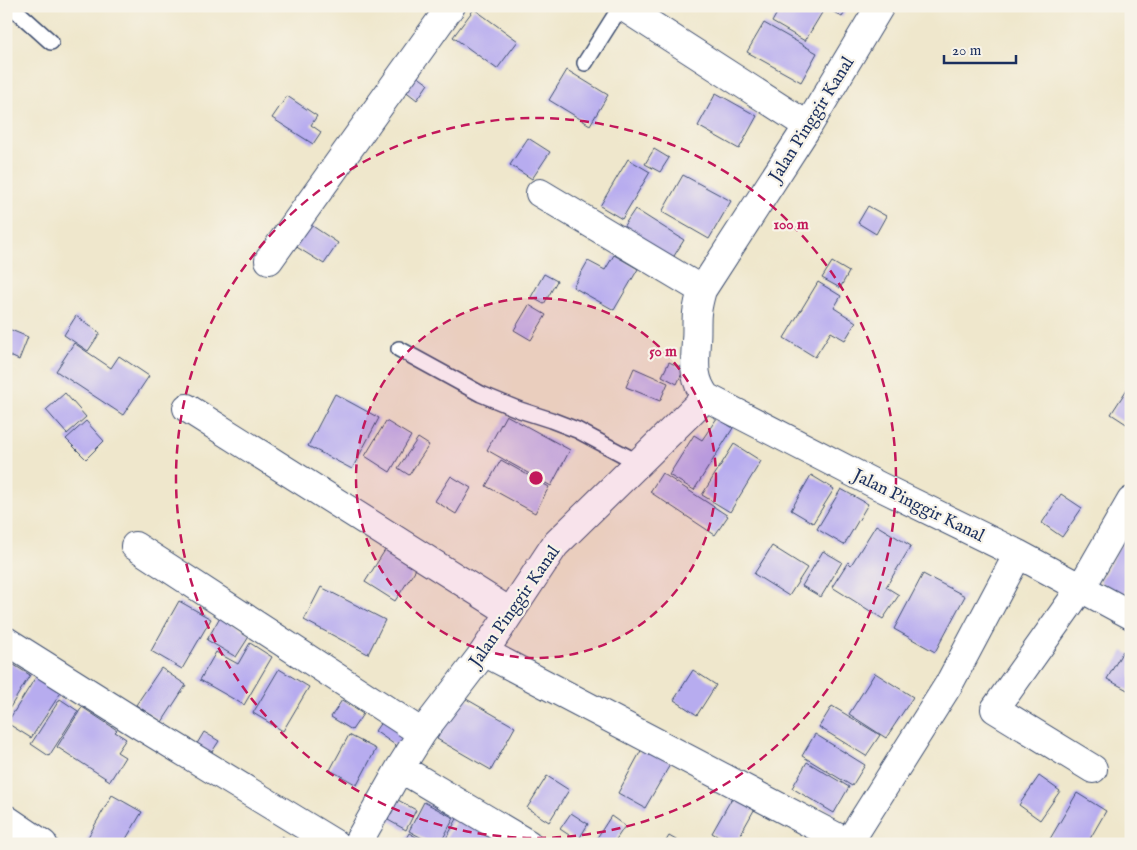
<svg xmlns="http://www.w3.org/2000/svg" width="1137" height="850" viewBox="0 0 1137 850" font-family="'IM FELL English',serif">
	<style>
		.building { fill: #b7acef }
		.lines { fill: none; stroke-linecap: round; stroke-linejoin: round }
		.service-casing { stroke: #3b4b6e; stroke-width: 18 }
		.minor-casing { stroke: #3b4b6e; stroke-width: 30 }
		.service { stroke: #fff; stroke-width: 15 }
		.minor { stroke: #fff; stroke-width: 28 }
		.ring { fill: none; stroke: #c2185b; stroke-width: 2.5; stroke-dasharray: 9 6 }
		.labels { text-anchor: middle; stroke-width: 4.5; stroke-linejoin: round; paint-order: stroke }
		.street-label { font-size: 18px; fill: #1b2f5e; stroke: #f7f3e8 }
		.centre { fill: #c2185b; stroke: #f7f3e8; stroke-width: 2.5 }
		.ring-label { font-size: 15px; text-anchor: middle; font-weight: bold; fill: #c2185b; stroke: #f7f3e8; stroke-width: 4.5; stroke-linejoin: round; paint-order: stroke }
	</style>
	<rect width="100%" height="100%" fill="#f7f3e8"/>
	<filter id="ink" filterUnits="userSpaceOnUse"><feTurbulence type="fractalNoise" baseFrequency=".02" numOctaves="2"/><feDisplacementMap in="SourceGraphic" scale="10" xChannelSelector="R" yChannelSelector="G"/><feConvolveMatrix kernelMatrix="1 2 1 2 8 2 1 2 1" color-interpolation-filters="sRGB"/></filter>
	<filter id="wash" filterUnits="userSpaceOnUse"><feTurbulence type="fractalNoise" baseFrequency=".0096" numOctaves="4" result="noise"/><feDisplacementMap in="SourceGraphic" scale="20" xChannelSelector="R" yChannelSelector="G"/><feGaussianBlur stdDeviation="1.12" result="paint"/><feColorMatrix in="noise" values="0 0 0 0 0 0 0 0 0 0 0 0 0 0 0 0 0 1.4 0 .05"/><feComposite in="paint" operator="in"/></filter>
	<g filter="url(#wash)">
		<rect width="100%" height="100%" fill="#efe7cc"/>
		<g id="blocks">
			<path class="building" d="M781,6h35l7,5 -18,30 -33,-19z
				M824,6h25l-7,11z
				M474,9l44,32 -21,28 -44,-32z
				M764,23l53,30 -16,29 -54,-30z
				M567,70l41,25 -18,30 -41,-25z
				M410,71l18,13 -11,16 -18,-14z
				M716,93l41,23 -18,33 -41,-23z
				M287,96l30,20 -6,9 10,7 -8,12 -41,-26z
				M528,138l22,14 -18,27 -22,-14z
				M654,149l15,9 -9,14 -15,-8z
				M628,159l22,13 -28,47 -22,-13z
				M683,175l48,26 -22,38 -47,-27z
				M868,206l18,10 -10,18 -18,-11z
				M635,209l49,31 -15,24 -50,-31z
				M302,219l36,24 -14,21 -37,-23z
				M614,255l24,14 -24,41 -41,-23 15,-26 17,9z
				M832,262l17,10 -9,16 -18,-10z
				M544,274l13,7 -13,23 -13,-7z
				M818,282l23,14 -7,12 22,14 -11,18 -14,-8 -16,25 -31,-19z
				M529,305l17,10 -15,25 -17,-10z
				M76,316l24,17 -12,18 -24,-16z
				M6,328l22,9 -9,23 -13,-6z
				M74,343l37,25 8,-12 30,20 -26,39 -67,-44z
				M669,362l15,7 -7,15 -15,-8z
				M634,368l34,15 -8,18 -34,-14z
				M1131,383v44l-20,-13z
				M65,393l21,24 -19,17 -21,-24z
				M335,394l44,24 -27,51 -44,-23z
				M506,415l64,35 -19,36 -64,-36z
				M717,418l16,10 -39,62 -25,-15 25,-40 8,5z
				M86,421l18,20 -18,18 -20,-20z
				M386,421l25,15 -21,36 -25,-16z
				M418,438l11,7 -20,30 -11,-7z
				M734,444l27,17 -31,51 -28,-17z
				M501,460l48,27 -14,26 -49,-27z
				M662,473l66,43 -13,19 -65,-43z
				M811,475l23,14 -21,34 -22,-13z
				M451,476l20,12 -15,26 -21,-13z
				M841,489l27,15 -24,41 -27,-16z
				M1061,494l21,14 -20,29 -20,-14z
				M876,525l35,21 -25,41 13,8 -16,24 -51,-32 16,-25 3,3z
				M1131,527v55l-8,13 -23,-13z
				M772,546l35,22 -18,28 -35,-22z
				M387,547l31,19 -23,35 -30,-19z
				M823,551l19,11 -21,35 -19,-11z
				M923,574l42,22 -30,56 -41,-23z
				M321,587l64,33 -17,34 -64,-34z
				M179,601l32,18 -29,50 -31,-18z
				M220,617l30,18 -14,22 -29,-17z
				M250,643l22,14 -28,48 -44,-25 16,-28 22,12z
				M1123,651l8,4v37l-24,-13z
				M6,660l24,15 -24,39z
				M161,668l25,17 -24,37 -26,-17z
				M279,669l30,18 -26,44 -30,-18z
				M693,670l23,15 -19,30 -23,-15z
				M875,673l38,24 -27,41 -37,-24z
				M37,675l25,16 -31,47 -24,-15z
				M461,696l54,31 -24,43 -54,-31z
				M60,699l18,12 -29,45 -18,-12z
				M342,700l21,14 -11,16 -21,-13z
				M832,706l48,29 -14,21 -47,-29z
				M82,707l35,23 -2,2 11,7 -9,13 8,5 -15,24 -53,-34z
				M384,718l26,18 -9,13 -26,-18z
				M204,732l15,9 -9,14 -15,-8z
				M815,734l50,31 -13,21 -50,-30z
				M349,735l27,14 -19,36 -27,-15z
				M643,747l28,16 -26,45 -27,-15z
				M807,762l42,25 -15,26 -42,-25z
				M547,776l22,14 -20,32 -22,-14z
				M1039,776l21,15 -20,29 -21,-15z
				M736,791l22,12 -23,41h-5l-18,-11z
				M1077,793l29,18 -19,33h-40z
				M112,795l30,17 -19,32h-39z
				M398,800l18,10 -10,20 -18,-10z
				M424,802l30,16 -14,26h-7l-24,-13z
				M571,813l17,11 -10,17 -18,-12z
				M611,816l14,10 -12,18h-20z
				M458,817l55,27h-70z
				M409,833l19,11h-25z
				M282,836l12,8h-17z
				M669,836l14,8h-19z"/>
		</g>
	</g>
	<g filter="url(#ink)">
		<use href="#blocks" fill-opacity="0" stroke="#3b4b6e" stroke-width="1"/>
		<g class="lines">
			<g class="service-casing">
				<path id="service" d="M11,6l40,36
					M585,63l36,-57
					M399,349l82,45 39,16 31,10 26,10 62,33"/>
			</g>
			<g class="minor-casing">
				<path id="minor" d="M622,6l186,120
					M880,6l-72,120 -106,164c-2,7 -4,15 -5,23 -1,9 0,18 -1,28 -1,22 -4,37 10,56l173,89 139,68 113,61
					M540,193l162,97
					M269,260l182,-254
					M187,408l323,204
					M135,546l287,187
					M6,641l132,83 197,120
					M484,652l366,192
					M400,768l128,76
					M1093,769l-98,-60 86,-121 50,-87
					M6,819l37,25
					M357,844l43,-76 22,-35 62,-81 71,-107 151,-148
					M848,844l101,-160 69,-130"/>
			</g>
			<use href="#service" class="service"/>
			<use href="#minor" class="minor"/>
		</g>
	</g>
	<circle cx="536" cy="478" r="180" fill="#c2185b" fill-opacity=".12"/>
	<g class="ring">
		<circle cx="536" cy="478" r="180"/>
		<circle cx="536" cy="478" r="360"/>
	</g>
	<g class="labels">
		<g class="street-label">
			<text transform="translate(811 119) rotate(-58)" y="6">Jalan Pinggir Kanal</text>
			<text transform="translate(919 505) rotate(26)" y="6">Jalan Pinggir Kanal</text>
			<text transform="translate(514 606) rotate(-55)" y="6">Jalan Pinggir Kanal</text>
		</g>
	</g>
	<circle cx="536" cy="478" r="8" class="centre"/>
	<g class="ring-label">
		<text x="791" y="229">100 m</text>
		<text x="663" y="356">50 m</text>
	</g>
	<rect width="1137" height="850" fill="none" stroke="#f7f3e8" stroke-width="25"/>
	<path d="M944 55v8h72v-8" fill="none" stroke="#1b2f5e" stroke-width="2.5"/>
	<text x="952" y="55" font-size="15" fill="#1b2f5e" stroke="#f7f3e8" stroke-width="4" paint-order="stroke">20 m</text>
</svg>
